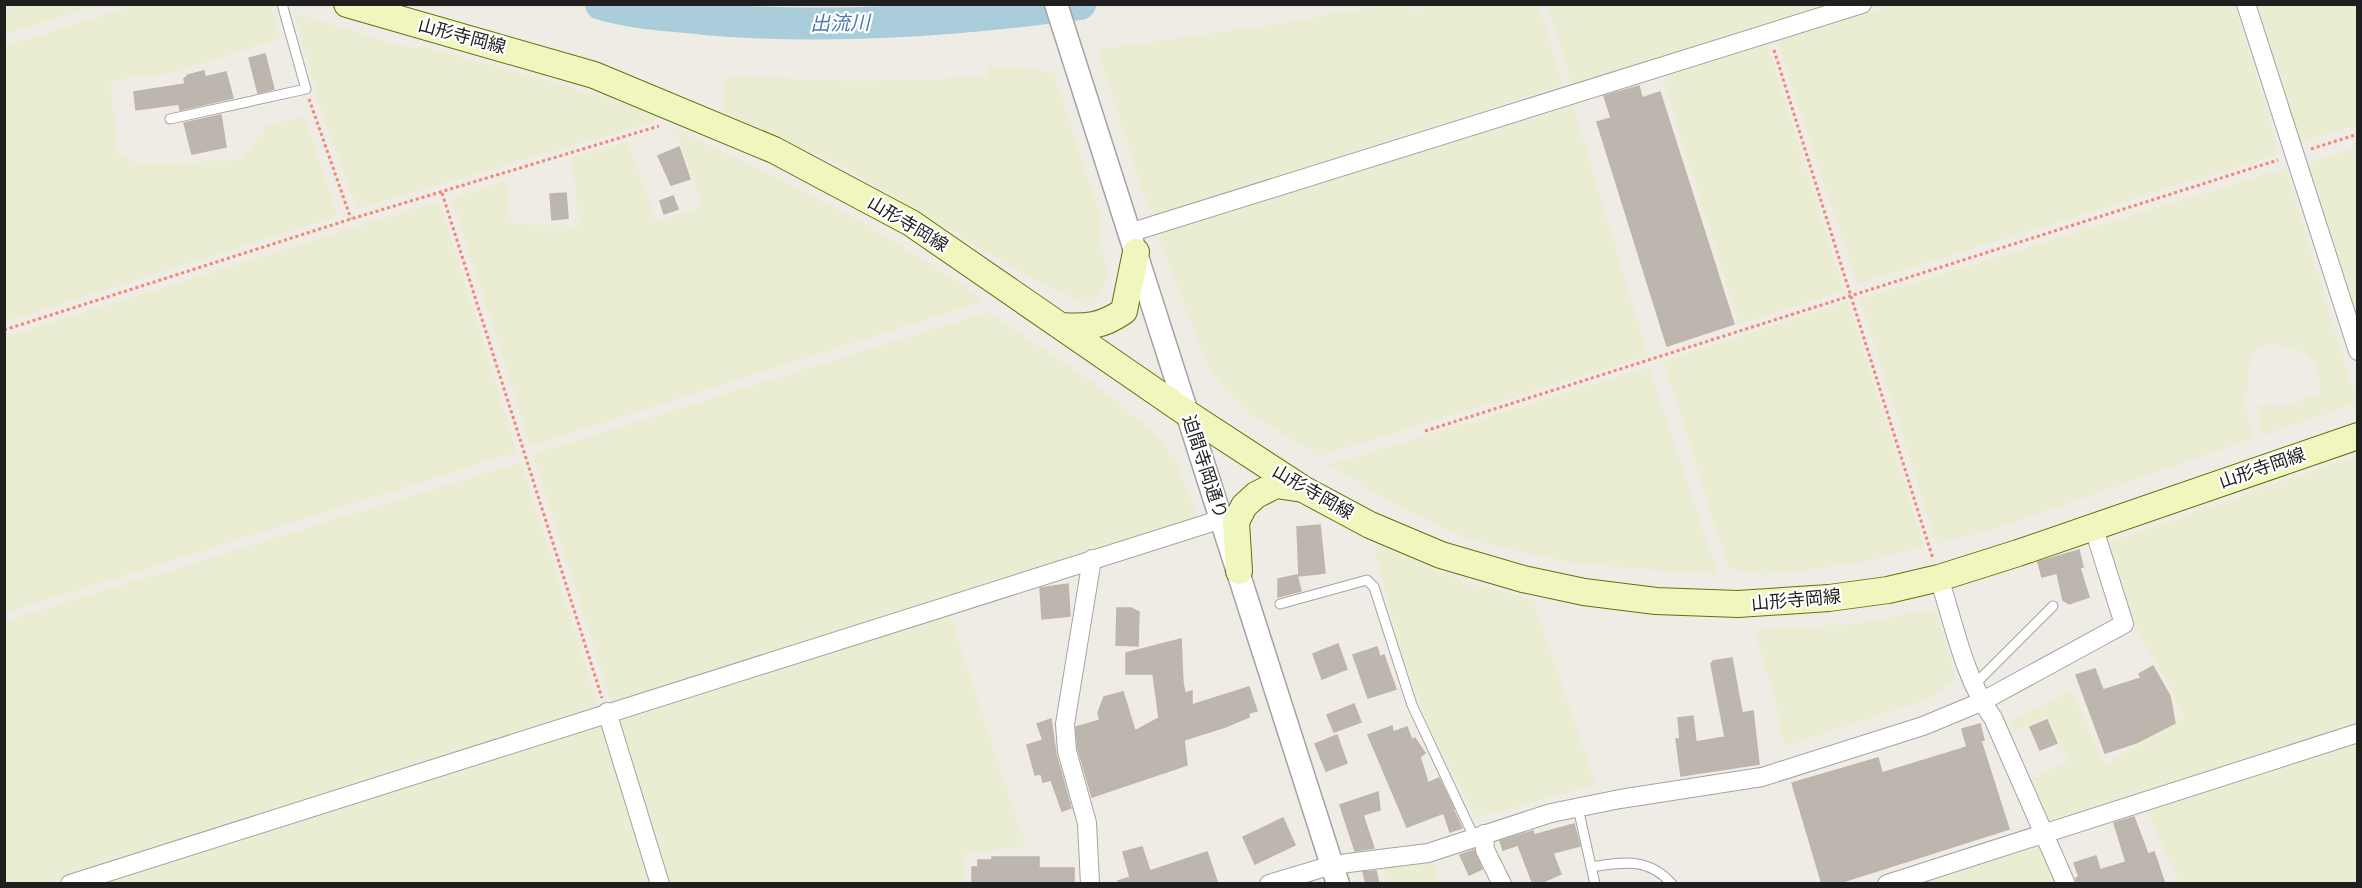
<svg xmlns="http://www.w3.org/2000/svg" width="2362" height="888" viewBox="0 0 2362 888" font-family="Quicksand,'Noto Sans JP',sans-serif">
	<style>
		.farmland { fill: #eaedd2 }
		.lines { fill: none; stroke-linecap: round; stroke-linejoin: round }
		.river { stroke: #a9cdda; stroke-width: 32 }
		.building { fill: #bcb6af; stroke: #c0b4a9; stroke-width: 1.5 }
		.service-casing { stroke: #a3a3a3; stroke-width: 11 }
		.minor-casing { stroke: #a3a3a3; stroke-width: 20 }
		.tertiary-casing { stroke: #a3a3a3; stroke-width: 25 }
		.secondary-casing { stroke: #61700c; stroke-width: 28 }
		.path { stroke: #f18775; stroke-width: 3; stroke-dasharray: 3 3; stroke-linecap: butt }
		.service { stroke: #fff; stroke-width: 9 }
		.minor { stroke: #fff; stroke-width: 18 }
		.tertiary { stroke: #fff; stroke-width: 22 }
		.secondary { stroke: #f0f6bd; stroke-width: 26 }
		.labels { text-anchor: middle; stroke-width: 4.5; stroke-linejoin: round; paint-order: stroke }
		.street-label { font-size: 18px; fill: #1f1f1f; stroke: #fff }
		.water-label { font-size: 20px; font-style: italic; fill: #5179a9; stroke: #fff }
	</style>
	<rect width="100%" height="100%" fill="#efece6"/>
	<path class="farmland" d="M5,4h93v1l-93,29z
		M1547,4h280v1l-255,80z
		M136,5h135l9,33 -103,34 -67,9 9,75 21,8 101,-4 28,-36 36,-7 32,96 -3,4 -329,105v-276z
		M1383,5h27l2,6 22,-6h105l24,80 -406,130 -9,-8 -51,-158 172,-24z
		M1892,5h343l45,149 -423,130 -80,-243z
		M2255,5h102v120l-58,18z
		M294,13l107,33 26,2 122,33 97,29 12,7 -4,5 -297,87 -37,-102z
		M1767,43l77,248 -105,33 -76,-242 5,-2 -1,-6z
		M987,66l66,5 49,149 -1,21 6,30 -2,15 -14,20 -58,-26 -194,-116 -116,-51 3,-37 132,5 130,-4z
		M1573,105l75,251 -329,100 -73,-45 -37,-42 -50,-130 4,-8z
		M675,130l101,46 98,53 85,53 23,17 -8,5 -443,142 -79,-248 56,-18 3,44 68,2 -7,-68 56,-17 28,80 47,-14z
		M2357,147v181l-51,-164z
		M2286,168l71,235 -95,33 -5,-30h29l35,-13 -5,-30 -11,-10 -34,-9 -15,6 -6,8 -2,31 -5,6 11,43 -259,91 -59,15 -76,-245z
		M436,202l5,3 76,247 -512,161v-276z
		M1848,301l77,247 -70,15 -89,12 -38,-6 -64,-208z
		M988,312l105,70 64,54 19,24 22,58 -586,186 -79,-250z
		M1649,367l69,208 -141,-11 -108,-24 -72,-34 -68,-41z
		M2357,455v271l-306,98 -22,-43 39,-20 -20,-44 -34,14 -4,-9 62,-31 33,73 79,-46 -15,-33 -35,-60 -26,-82z
		M521,462l76,241 -1,5 -553,175 -38,1v-263z
		M1375,543l89,39 69,17 63,186 -120,32 -46,-87 -31,-85 -24,-92z
		M1936,609l20,69 -24,20 -147,48 -12,-54 -19,-62 98,-6z
		M949,613l77,233 -63,8 1,29h-295l-51,-162 5,-5z
		M603,723l51,161h-569z
		M2357,738v145h-177l-36,-77z
		M2036,840l21,43 -158,1z
		M1432,860l6,23h-52l-2,-15z"/>
	<g class="lines">
		<path class="river" d="M601,4c34,10 69,11 104,15 126,11 250,1 375,-15"/>
	</g>
	<path class="building" d="M265,54l9,35 -16,4 -9,-35z
		M204,71l1,6 21,-5 7,26 -53,12 -1,-6 -43,6 -2,-18 51,-8 -1,-5 4,-4z
		M1639,86l3,12 18,-6 74,232 -67,22 -70,-224 14,-4 -7,-22z
		M221,115l5,32 -34,7 -8,-31z
		M679,147l11,32 -19,6 -13,-29z
		M566,193l2,25 -16,2 -2,-26z
		M673,196l5,13 -14,5 -4,-13z
		M1320,525l5,48 -26,3 -2,-49z
		M2079,550l4,17 -3,1 9,29 -20,7 -6,-4 -6,-27 -15,4 -4,-15z
		M1297,575l4,16 -23,6v-18z
		M1068,584l2,32 -28,3 -2,-31z
		M1117,608h14l8,4 -1,34 -22,-1z
		M1181,639l2,44 2,10 7,-2v14l57,-18 8,24 -8,2v4l-24,10 -41,13 3,25 -95,32 -14,-48 -2,-22 24,-7 -2,-7 6,-16 19,-5 12,39 24,-13 -6,-44h-27v-21z
		M1338,644l9,25 -25,10 -9,-25z
		M1377,647l3,10 4,-2 12,34 -28,9 -15,-43z
		M1732,658l10,55 11,-2 6,53 -78,12 -5,-37h4l-2,-21 15,-2 3,26 29,-5 -14,-73 2,-3z
		M2153,666l17,30 5,27 -39,20 -31,10 -29,-78 19,-6 8,21 38,-12 -2,-4z
		M1354,704l7,18 -27,10 -7,-17z
		M1051,719l5,35 15,54 -9,3 -11,-31 -8,2 -2,-8 -6,1 -8,-30 16,-5 -6,-16z
		M2047,720l10,23 -17,7 -10,-23z
		M1980,724l4,16 -3,1 28,88 -173,55h-14l-30,-101 86,-25 4,15 85,-26 -5,-18z
		M1392,726l1,6 14,-5 5,13 3,-2 10,15 -5,4 8,26 11,-5 15,31 -47,18 -39,-92z
		M1337,735l10,28 -21,8 -11,-27z
		M1378,792l2,18 -17,5 11,33 -19,3 -15,-46z
		M1454,811l8,17 -12,4 -6,-18z
		M2134,817l14,37 6,-2 11,32h-88l-1,-6 5,-2 -2,1 -5,-14 22,-7 4,14 26,-8 -12,-39z
		M1283,818l12,27 -40,19 -12,-27z
		M1574,824l6,22 -27,7 8,21 -23,10h-5l-15,-39 -15,5 -3,-9 33,-10 1,4z
		M1142,847l8,24 57,-19 11,32h-99l-1,-3 12,-4 -7,-25z
		M1474,850l8,19 -13,6 -9,-20z
		M992,857h47v11h35v16h-102v-17h6v-7h14z
		M1376,871l3,13h-13l-3,-12z"/>
	<g class="lines">
		<g class="service-casing">
			<path id="service" d="M170,119l136,-30 -24,-85
				M1280,604l87,-24 7,7 38,118 62,132
				M1974,685l79,-79
				M1578,808l17,76
				M1591,867c32,-5 57,-10 81,17"/>
		</g>
		<g class="minor-casing">
			<path id="minor" d="M2246,4l112,347
				M1129,233l733,-229
				M1939,578c15,46 25,100 54,140l73,166
				M607,712l53,172
				M1484,834l1,16 17,34
				M70,884l1152,-365
				M1090,884l-3,-61 -20,-72 -2,-27 27,-165
				M1269,884l63,-19 96,-12 123,-40 69,-14 142,-22 161,-51 58,-24 143,-78 -31,-98
				M1887,884l471,-151"/>
		</g>
		<g class="tertiary-casing">
			<path id="tertiary" d="M1056,4l282,880"/>
		</g>
		<g class="secondary-casing">
			<path id="secondary" d="M347,4l247,71 180,75 137,73 277,191 115,75 67,36 71,30 82,24 61,13 72,9 82,3 91,-6 59,-8 51,-12 79,-25 340,-117
				M1061,326c25,2 42,0 63,-15l12,-59
				M1239,571l-3,-49 8,-16 12,-11 20,-10 27,4"/>
		</g>
		<path class="path" d="M1774,50l159,509
			M309,99l42,120
			M2311,149l47,-15
			M442,193l160,505
			M4,330l347,-111 308,-93
			M1425,431l853,-271"/>
		<use href="#service" class="service"/>
		<use href="#minor" class="minor"/>
		<use href="#tertiary" class="tertiary"/>
		<use href="#secondary" class="secondary"/>
	</g>
	<g class="labels">
		<g class="street-label">
			<text transform="translate(462 36) rotate(15)" y="6">山形寺岡線</text>
			<text transform="translate(908 224) rotate(31)" y="6">山形寺岡線</text>
			<text transform="translate(1205 467) rotate(72)" y="6">迫間寺岡通り</text>
			<text transform="translate(2262 468) rotate(-19)" y="6">山形寺岡線</text>
			<text transform="translate(1313 492) rotate(30)" y="6">山形寺岡線</text>
			<text transform="translate(1796 600) rotate(-5)" y="6">山形寺岡線</text>
		</g>
		<g class="water-label">
			<text transform="translate(840 23) rotate(-1)" y="7">出流川</text>
		</g>
	</g>
	<rect width="2362" height="888" fill="none" stroke="#1f1f1f" stroke-width="12"/>
</svg>
